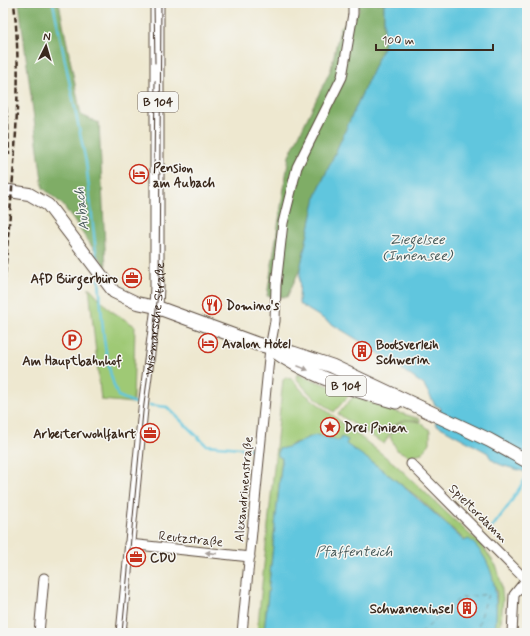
<svg xmlns="http://www.w3.org/2000/svg" width="530" height="636" viewBox="0 0 530 636" font-family="Mynerve,sans-serif">
	<style>
		.green { fill: #9fc975; stroke: #6d7a4a }
		.forest { fill: #7fad66; stroke: #5d6c42 }
		.water { fill: #61c6de; stroke: #4e787e }
		.lines { fill: none; stroke-linecap: round; stroke-linejoin: round }
		.stream { stroke: #61c6de; stroke-width: 2.5 }
		.ferry { stroke: #465958; stroke-width: 1; stroke-dasharray: 5 4; stroke-linecap: butt }
		.street-casing { stroke: #564639; stroke-width: 11 }
		.secondary-casing { stroke: #564639; stroke-width: 14 }
		.primary-casing { stroke: #564639; stroke-width: 15 }
		.street { stroke: #fff; stroke-width: 9 }
		.secondary { stroke: #fff; stroke-width: 12 }
		.primary { stroke: #fff; stroke-width: 13 }
		.tram { stroke: #3b2a1e; stroke-width: 1 }
		.rail { stroke: #3b2a1e; stroke-width: 2.5; stroke-dasharray: 6 3; stroke-linecap: butt }
		.oneway { fill: #a79f9a }
		.labels { text-anchor: middle; stroke-width: 3; stroke-linejoin: round; paint-order: stroke }
		.shield { fill: #f6f6f2; stroke: #73675e; stroke-width: 1 }
		.shield-label { font-size: 12px; font-weight: bold; fill: #3b2a1e }
		.poi-label { font-size: 13px; font-weight: bold; fill: #3b2a1e; stroke: #f6f6f2; text-anchor: start }
		.street-label { font-size: 13px; fill: #3b2a1e; stroke: #f6f6f2 }
		.water-label { font-size: 14px; font-style: italic; fill: #465958; stroke: #f6f6f2 }
	</style>
	<rect width="100%" height="100%" fill="#f6f6f2"/>
	<filter id="ink" filterUnits="userSpaceOnUse"><feTurbulence type="fractalNoise" baseFrequency=".025" numOctaves="2"/><feDisplacementMap in="SourceGraphic" scale="8" xChannelSelector="R" yChannelSelector="G"/><feConvolveMatrix kernelMatrix="1 2 1 2 8 2 1 2 1" color-interpolation-filters="sRGB"/></filter>
	<filter id="wash" filterUnits="userSpaceOnUse"><feTurbulence type="fractalNoise" baseFrequency=".012" numOctaves="4" result="noise"/><feDisplacementMap in="SourceGraphic" scale="16" xChannelSelector="R" yChannelSelector="G"/><feGaussianBlur stdDeviation="0.9" result="paint"/><feColorMatrix in="noise" values="0 0 0 0 0 0 0 0 0 0 0 0 0 0 0 0 0 1.4 0 .05"/><feComposite in="paint" operator="in"/></filter>
	<g filter="url(#wash)">
		<rect width="100%" height="100%" fill="#eee8d0"/>
		<path class="green" d="M89,287l21,23 25,16 -2,77 -32,-3z
			M297,374l3,1 50,19 -16,18 -26,-20 -12,-14z
			M286,377l7,3 11,13 92,72 87,82 14,20 4,16 2,16 -3,34h-5l2,-40 -11,-33 -67,-62 -47,-36 -27,-18 3,-4 -9,1 -12,-5 -33,7 -6,5 -10,1v7l4,2 -18,175h-7l26,-254z
			M354,396l36,14 30,9v2c-24,-4 -25,4 -36,23l-46,-30z
			M406,420l14,2 10,8v13l-8,10 -13,3 -12,-6 -7,-13 6,-13z"/>
		<path class="forest" d="M19,3h40l22,112 18,8 7,144 -43,-62 -20,-17z
			M359,3h25v42l-67,148 -17,76 -13,28 -20,-1 22,-140 42,-87 9,-41 19,-18z"/>
		<path class="water" d="M384,3h143v470c-12,-6 -35,-6 -39,-20l-53,-29 6,-16 -6,-3 -11,-20 -56,-39 -69,-42 1,-35 17,-76 67,-148z
			M317,435l22,6 3,-4 6,3 -2,4c45,30 79,60 118,97l5,-2c28,24 29,60 26,94h-231l18,-175 -4,-2v-7c14,-1 25,-11 39,-14z"/>
		<g class="lines">
			<path class="stream" d="M53,3l33,159 11,100
				M99,279c3,39 4,81 19,117l17,7
				M149,405l18,2 39,38 46,4
				M490,530l19,-25 18,-29"/>
			<path class="ferry" d="M421,633l39,-35 28,-4 -12,39"/>
		</g>
	</g>
	<g filter="url(#ink)">
		<g class="lines">
			<g class="street-casing">
				<path id="street" d="M411,464l116,117
					M129,544l121,13
					M39,633l5,-55
					M121,633l23,-234 12,-92
					M242,633l28,-285 5,-27 1,-36 7,-62 14,-56 45,-90 11,-63v-11
					M512,633l2,-38 12,-15"/>
			</g>
			<g class="secondary-casing">
				<path id="secondary" d="M3,190l26,4 19,11 66,87 23,11 19,4"/>
			</g>
			<g class="primary-casing">
				<path id="primary" d="M157,3v283l-1,21 101,37 36,9 39,13 157,74 38,21
					M273,350c34,25 82,41 123,52"/>
			</g>
			<use href="#street" class="street"/>
			<use href="#secondary" class="secondary"/>
			<use href="#primary" class="primary"/>
			<g class="tram">
				<path d="M154,3l1,60"/>
				<path d="M154,173l1,-92"/>
				<path id="s1" d="M122,633l21,-221 16,-126 2,-283"/>
			</g>
			<path class="rail" d="M3,80l5,45 1,30
				M3,309c5,-102 22,-204 11,-306"/>
		</g>
		<defs><path id="oneway-solid" d="M-6-.8H1V-3.2L6.5 0L1 3.2V.8H-6Z"/></defs>
		<g class="oneway">
			<use href="#oneway-solid" transform="translate(303 368) rotate(22)"/>
			<use href="#oneway-solid" transform="translate(211 553) rotate(-174)"/>
		</g>
	</g>
	<defs>
		<g id="hotel-ring" transform="scale(1)"><circle r="9.5" fill="#f6f6f2" stroke="#c8321e" stroke-width="1.5"/><path d="M-6-4.5h1.5V1H6V5H4.5V3h-9V5H-6ZM-4 0a1.8 1.8 0 1 1 3.6 0ZM.5 0V-2.5h3Q6-2.5 6 0Z" fill="#c8321e"/></g>
		<g id="office-ring" transform="scale(1)"><circle r="9.5" fill="#f6f6f2" stroke="#c8321e" stroke-width="1.5"/><path d="M-6-3h4V-5.5h4V-3h4V5H-6ZM-1-4.5V-3h2v-1.5ZM-6 0V1H6V0Z" fill="#c8321e"/></g>
		<g id="restaurant-ring" transform="scale(1)"><circle r="9.5" fill="#f6f6f2" stroke="#c8321e" stroke-width="1.5"/><path d="M-5-6h1v4h1v-4h1v4h1v-4h1v5L-1.5 .5V6h-2V.5L-5-1ZM5-6V6H3V1.5H1.5Q1.5-4 5-6Z" fill="#c8321e"/></g>
		<g id="parking-ring" transform="scale(1)"><circle r="9.5" fill="#f6f6f2" stroke="#c8321e" stroke-width="1.5"/><path d="M-3.5-5.5H1a3.5 3.5 0 0 1 0 7H-1V5.5H-3.5ZM-1-3.4V-.6H.8a1.4 1.4 0 0 0 0-2.8Z" fill="#c8321e"/></g>
		<g id="building-ring" transform="scale(1)"><circle r="9.5" fill="#f6f6f2" stroke="#c8321e" stroke-width="1.5"/><path d="M-4-6H4V6H1V3H-1V6H-4ZM-2.5-4.3h1.7v1.8h-1.7ZM.8-4.3h1.7v1.8H.8ZM-2.5-1h1.7V.8h-1.7ZM.8-1h1.7V.8H.8Z" fill="#c8321e"/></g>
		<g id="sight-ring" transform="scale(1)"><circle r="9.5" fill="#f6f6f2" stroke="#c8321e" stroke-width="1.5"/><path d="M0-6L1.8-2.2L6-1.7L2.9 1.2L3.7 5.4L0 3.3L-3.7 5.4L-2.9 1.2L-6-1.7L-1.8-2.2Z" fill="#c8321e"/></g>
	</defs>
	<g fill-rule="evenodd">
		<use href="#hotel-ring" x="139" y="174"/>
		<use href="#office-ring" x="132" y="278"/>
		<use href="#restaurant-ring" x="212" y="305"/>
		<use href="#parking-ring" x="72" y="340"/>
		<use href="#hotel-ring" x="208" y="343"/>
		<use href="#building-ring" x="362" y="351"/>
		<use href="#sight-ring" x="330" y="427"/>
		<use href="#office-ring" x="150" y="433"/>
		<use href="#office-ring" x="136" y="557"/>
		<use href="#building-ring" x="467" y="608"/>
	</g>
	<g class="labels">
		<g class="shield">
			<rect x="138" y="92" width="40" height="20" rx="3"/>
			<rect x="326" y="376" width="40" height="20" rx="3"/>
		</g>
		<g class="shield-label">
			<text x="158" y="106">B 104</text>
			<text x="346" y="390">B 104</text>
		</g>
		<g class="poi-label">
			<text x="153" y="172">Pension<tspan x="153" dy="15">am Aubach</tspan></text>
			<text x="118" y="283" text-anchor="end">AfD Bürgerbüro</text>
			<text x="226" y="310">Domino's</text>
			<text x="222" y="348">Avalon Hotel</text>
			<text x="376" y="349">Bootsverleih<tspan x="376" dy="15">Schwerin</tspan></text>
			<text x="72" y="365" text-anchor="middle">Am Hauptbahnhof</text>
			<text x="344" y="432">Drei Pinien</text>
			<text x="136" y="438" text-anchor="end">Arbeiterwohlfahrt</text>
			<text x="150" y="562">CDU</text>
			<text x="453" y="613" text-anchor="end">Schwaneninsel</text>
		</g>
		<g class="street-label">
			<text dy="5" stroke="none"><textPath href="#s1" startOffset="316">Wismarsche Straße</textPath></text>
			<text transform="translate(243 489) rotate(-85)" y="5">Alexandrinenstraße</text>
			<text transform="translate(479 513) rotate(45)" y="5">Spieltordamm</text>
			<text transform="translate(191 538) rotate(6)" y="5">Reutzstraße</text>
		</g>
		<g class="water-label">
			<text transform="translate(81 209) rotate(-97)" y="5">Aubach</text>
			<text x="417" y="244">Ziegelsee<tspan x="417" dy="16">(Innensee)</tspan></text>
			<text x="354" y="556">Pfaffenteich</text>
		</g>
	</g>
	<rect width="530" height="636" fill="none" stroke="#f6f6f2" stroke-width="16"/>
	<g transform="translate(46 46) rotate(5)" stroke="#f6f6f2" stroke-width="3" paint-order="stroke">
	<path d="M0-3L7 15L0 10L-7 15Z" fill="#3b2a1e"/>
	<text y="-6" font-size="11" font-weight="bold" text-anchor="middle" fill="#3b2a1e">N</text>
	</g>
	<path d="M376 44v6h117v-6" fill="none" stroke="#3b2a1e" stroke-width="2"/>
	<text x="382" y="44" font-size="12" fill="#3b2a1e" stroke="#f6f6f2" stroke-width="3" paint-order="stroke">100 m</text>
</svg>
